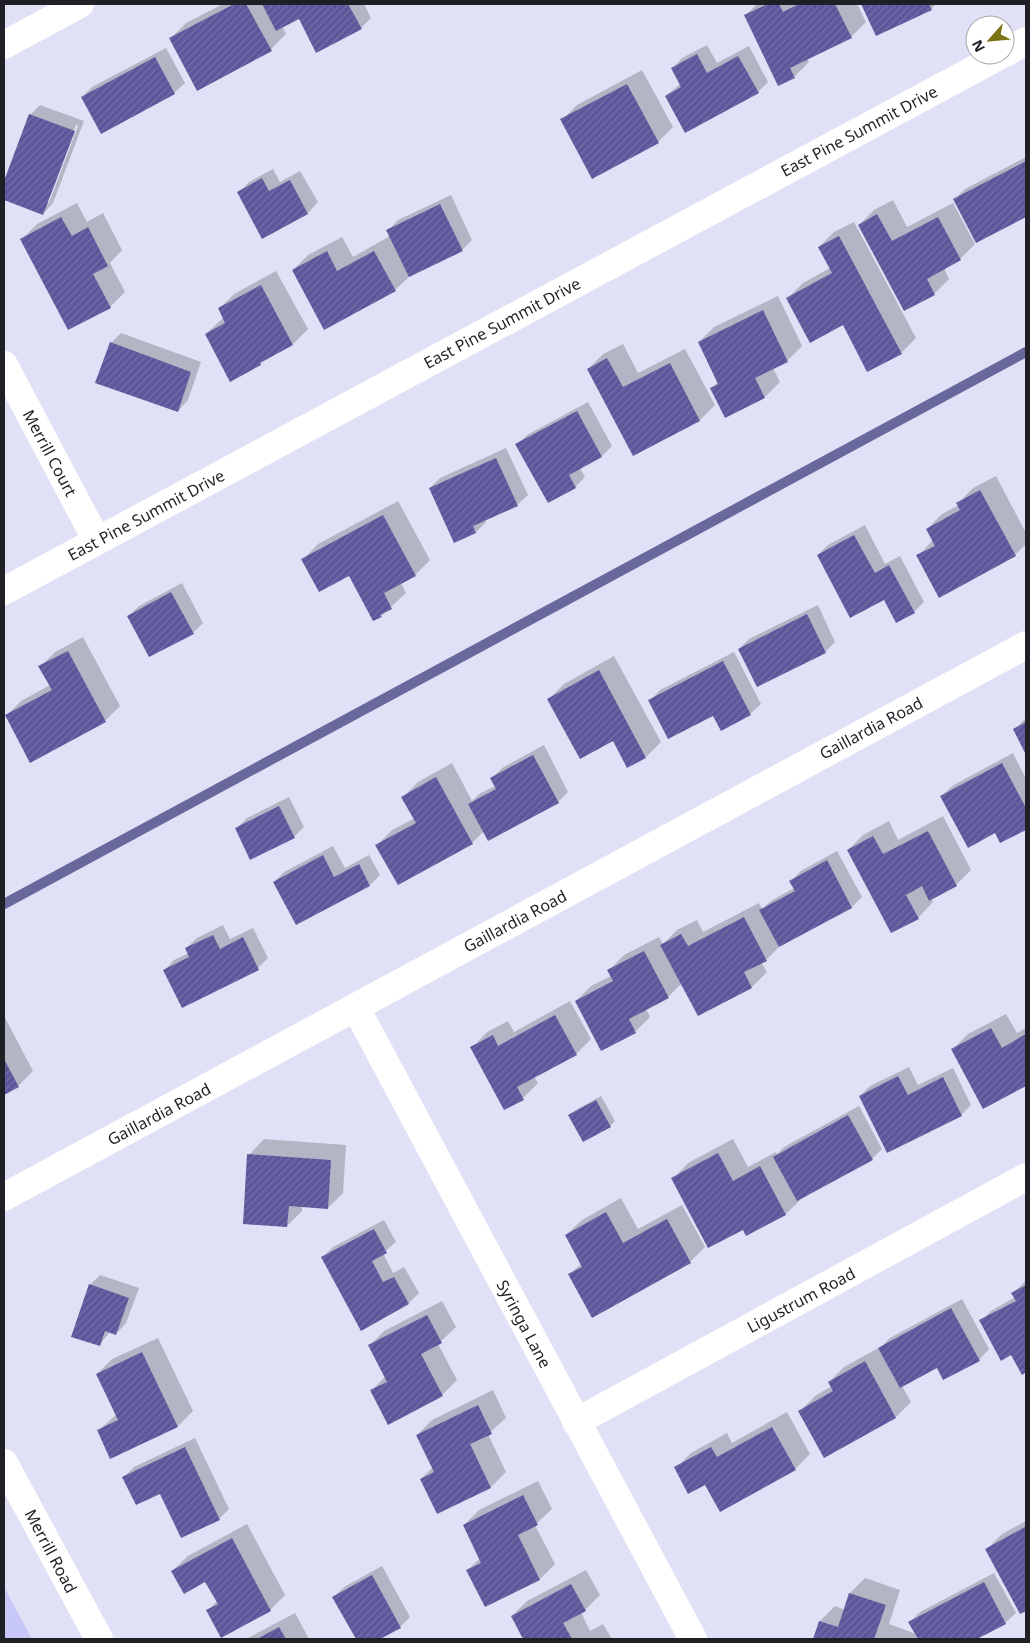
<svg xmlns="http://www.w3.org/2000/svg" width="1030" height="1643" viewBox="0 0 1030 1643" font-family="'Noto Sans',sans-serif">
	<style>
		.park { fill: #c7c8f7 }
		.shadow { fill: #0003; fill-rule: evenodd }
		.lines { fill: none; stroke-linecap: round; stroke-linejoin: round }
		.stream { stroke: #69689d; stroke-width: 10 }
		.building { fill: url(#building-hatch) }
		.minor { stroke: #fff; stroke-width: 28 }
		.secondary { stroke: #fff; stroke-width: 28 }
		.labels { text-anchor: middle; stroke-width: 5; stroke-linejoin: round; paint-order: stroke }
		.street-label { font-size: 16px; fill: #1f1f26; stroke: #fff }
	</style>
	<defs>
		<pattern id="building-hatch" width="6" height="6" patternUnits="userSpaceOnUse" patternTransform="scale(1.25)"><rect width="6" height="6" fill="#5b579c"/><path d="M-1 1l2-2M0 6l6-6M5 7l2-2" fill="none" stroke="#7370a4"/></pattern>
	</defs>
	<rect width="100%" height="100%" fill="#e0e1f6"/>
	<path class="park" d="M4,1587l28,52h-28z"/>
	<path class="shadow" d="M223,4h141l7,14 -10,10 -62,-11 -17,9 4,8 -15,15 -100,-11 15,-15z
		M757,4h100l9,18 -15,15 -44,21 2,4 -15,15 -49,-61z
		M862,4h74l-5,5 -54,25z
		M707,45l10,18 32,-17 19,36 -10,10 -92,4 14,-12 -8,-15 10,-11z
		M166,48l19,35 -11,10 -92,4 10,-10z
		M642,70l31,57 -15,15 -96,-22 15,-15z
		M40,105l44,16 -31,82 -10,11 -39,-15v-14l26,-70zM76,125l2,1 -29,77h-2z
		M1026,157v58l-49,27 -22,-43 10,-10z
		M273,169l7,13 20,-11 18,31 -10,11 -45,24 -24,-44 10,-11z
		M451,195l21,45 -10,10 -52,26 -15,14 -102,-20 15,-15 34,-18 11,20 37,-21 -2,-5 10,-11z
		M893,200l14,27 46,-24 22,41 -15,15 -16,9 5,11 -15,15 -30,16 -45,-85 15,-15z
		M77,203l10,19 16,-9 19,37 -12,13 15,29 -15,15 -88,-68 15,-15z
		M854,222l62,116 -15,15 -113,-55 15,-15 27,-15 -11,-21 15,-15z
		M276,271l32,58 -15,15 -27,14 -6,6 -54,-30 18,-17 -5,-8 15,-15z
		M778,296l24,50 -15,15 -14,7 7,14 -15,15 -53,-9 6,-6 -19,-40 15,-15z
		M121,333l80,29 -13,38 -10,11 -67,-68z
		M623,344l15,29 47,-24 30,56 -15,15 -67,34 -45,-85 15,-15z
		M588,402l24,44 -10,10 -22,12 5,9 -10,10 -58,-42 10,-10z
		M506,448l22,47 -11,10 -32,14 1,3 -10,10 -22,10 -24,-54 10,-10z
		M996,476l30,57v11l-11,11 -97,1 15,-16 -6,-11 15,-15 17,-9 -1,-2 15,-15z
		M398,501l32,59 -15,15 -14,8 5,10 -25,23 -31,-42 -47,-14 15,-16z
		M865,525l20,39 15,-8 24,46 -10,10 -30,-14 -66,-43 10,-10z
		M182,583l21,40 -10,10 -64,-17 10,-10z
		M818,605l17,37 -10,10 -86,-3 10,-10z
		M83,637l37,69 -15,15 -99,-5 15,-15 29,-16 -10,-18 15,-15z
		M734,652l27,52 -11,10h-37l-63,-13 10,-11z
		M614,656l47,86 -15,15 -18,9 -14,-26 -65,-41 15,-15z
		M1026,718v34l-12,-22z
		M544,745l24,47 -10,10 -74,29 -12,12 -95,2 15,-15 23,-12 -12,-21 15,-15 34,-19 20,38 7,-7 16,-8 -4,-7 11,-11z
		M1013,753l13,26v49l-25,14 -5,-10 -54,-36 10,-10z
		M289,797l15,30 -10,10 -57,-9 10,-10z
		M943,816l28,54 -15,15 -25,13 2,4 -15,16 -70,-68 15,-15 26,-14 9,19z
		M333,846l12,22 24,-13 11,20 -10,10 -74,39 -22,-42 10,-10z
		M837,851l25,46 -10,10 -71,38 -15,15 -5,2 6,10 -15,15 -54,28 -16,-32 -14,14 -22,12 4,8 -15,15 -59,-31 15,-15 20,-10 -2,-6 15,-15 35,-18 4,7 14,-14 20,-10 6,12 56,-29 3,6 9,-8 23,-13 -3,-7 10,-10z
		M223,925l7,14 23,-11 15,30 -10,10 -76,38 -18,-35 10,-11 15,-7 -3,-5 11,-10z
		M570,1001l21,38 -15,15 -42,23 4,6 -15,15 -18,10 -33,-60 15,-16 21,-11 6,11z
		M1006,1014l11,19 9,-5v56l-43,23 -30,-58 15,-15z
		M4,1016l29,55 -15,15 -14,7z
		M909,1067l9,18 35,-17 18,37 -10,10 -101,-19 10,-10z
		M601,1096l14,25 -5,5 -41,-10 5,-5z
		M859,1106l23,43 -10,10 -71,40 -15,15 -39,20 -3,-6 -71,-49 15,-16 45,-24 15,28 28,-15 1,2 7,-7z
		M264,1139l82,6 -3,48 -15,15 -26,-2v5l-15,15 -38,-71z
		M621,1198l17,31 44,-24 23,42 -15,15 -120,12 12,-11 -16,-28 16,-15z
		M384,1220l12,22 -13,11 10,20 11,-6 15,26 -10,10 -87,-45 11,-11z
		M100,1275l39,13 -13,35 -10,11 -6,-2 -11,13 -9,-60z
		M1026,1281v90l-4,2 -10,-19 -31,-33 10,-10 24,-14 -2,-4z
		M962,1299l27,50 -10,11 -42,7 -35,19 9,16 -15,15 -72,39 -24,-45 15,-15 17,-10 -3,-4 15,-15 38,-21 8,-8z
		M442,1301l14,26 -18,17 19,36 -15,15 -70,-5 13,-13 -16,-31 15,-15z
		M158,1338l35,73 -15,15 -67,32 -13,-27 19,-17 -20,-40 15,-15z
		M493,1390l13,28 -18,16 18,38 -15,15 -53,26 -17,-34 12,-12 -16,-32 15,-15z
		M787,1412l23,42 -15,15 -90,14 -29,-15 15,-15 36,-20 5,10z
		M195,1438l34,71 -10,10 -95,-42 10,-10z
		M538,1481l14,28 -17,16 20,39 -15,15 -54,27 -18,-36 12,-12 -16,-33 15,-15z
		M1026,1521v89l-6,3 -33,-64 15,-15z
		M247,1524l38,71 -15,15 -62,1 9,-10 -11,-20 -34,-10 16,-15z
		M382,1566l28,51 -10,10 -23,12h-20l-23,-42 10,-10z
		M586,1570l14,25 -15,15 -4,2 9,19 13,-7 9,15h-87l-13,-23 15,-15z
		M994,1573l22,40 -11,10 -30,16h-56l-2,-4 -1,4h-102l6,-18 15,-15 10,4 5,-17 15,-15 35,12 -11,34 27,10 -6,-12 10,-10z
		M295,1613l14,26h-63z"/>
	<g class="lines">
		<path class="stream" d="M4,904l1022,-552"/>
	</g>
	<path class="building" d="M234,4h12l26,47 -75,40 -28,-53z
		M262,4h86l14,25 -46,24 -17,-34 -23,12z
		M768,4h11l4,8 16,-8h36l17,34 -62,30 5,10 -17,8 -34,-71z
		M861,4h68l3,6 -56,26z
		M697,54l10,19 31,-17 21,37 -74,40 -20,-37 16,-9 -10,-19z
		M155,57l20,37 -74,40 -20,-37z
		M627,84l32,59 -67,36 -32,-60z
		M29,114l46,17 -32,84 -39,-15v-19z
		M1026,161v56l-50,26 -23,-44z
		M262,178l7,13 21,-11 18,34 -46,25 -25,-47z
		M440,204l23,47 -54,26 -23,-47z
		M877,214l15,27 46,-24 23,43 -34,19 8,16 -31,16 -46,-86z
		M61,217l11,19 16,-9 20,39 -15,8 18,34 -43,22 -48,-91z
		M839,236l63,118 -35,18 -24,-47 -33,18 -24,-45 46,-25 -14,-26z
		M327,251l10,20 37,-20 22,40 -72,39 -32,-60z
		M261,285l32,60 -33,18 1,2 -31,17 -25,-48 20,-11 -7,-15z
		M763,310l25,52 -33,16 10,20 -40,20 -15,-30 8,-4 -20,-42z
		M110,342l81,30 -13,40 -83,-29z
		M607,358l16,29 47,-24 30,58 -67,35 -46,-87z
		M577,411l25,46 -33,18 7,13 -28,15 -33,-59z
		M496,458l22,48 -45,20 3,7 -22,10 -25,-55z
		M980,490l36,66 -77,42 -23,-43 19,-9 -9,-17 34,-19 -4,-7z
		M383,515l33,61 -32,17 8,16 -12,6 2,2 -9,4 -24,-45 -30,16 -18,-33z
		M854,535l21,38 14,-8 26,48 -19,10 -12,-23 -34,18 -33,-63z
		M171,592l23,42 -45,23 -22,-41z
		M807,614l19,39 -69,34 -19,-38z
		M68,651l38,71 -76,41 -25,-48 47,-25 -14,-24z
		M723,661l28,54 -30,16 -8,-15 -45,23 -20,-39z
		M599,670l47,88 -19,10 -14,-27 -33,18 -33,-60z
		M1026,722v33l-13,-26z
		M533,755l26,48 -71,38 -20,-37 28,-15 -6,-11z
		M1002,763l24,45v22l-26,13 -5,-10 -27,15 -28,-52z
		M436,777l37,67 -75,41 -23,-40 41,-22 -15,-26z
		M279,806l16,32 -45,22 -15,-32z
		M928,831l29,55 -28,15 -7,-15 -16,9 13,24 -28,14 -44,-83 26,-14 10,18z
		M323,855l11,22 25,-13 11,22 -74,39 -23,-43z
		M827,860l25,48 -73,39 -20,-37 36,-19 -6,-10z
		M744,917l23,44 -23,11 8,16 -54,28 -38,-71 21,-11 7,12z
		M213,935l7,14 23,-12 16,33 -77,38 -19,-38 26,-13 -4,-9z
		M644,951l25,47 -40,21 7,14 -35,18 -26,-50 38,-20 -6,-11z
		M555,1015l22,40 -60,32 7,13 -20,10 -34,-63 23,-12 5,11z
		M991,1028l11,20 24,-14v52l-43,23 -32,-60z
		M4,1059l15,28 -15,8z
		M898,1076l10,19 35,-18 19,39 -75,37 -28,-57z
		M596,1100l15,27 -28,15 -15,-27z
		M848,1115l25,45 -76,41 -24,-44z
		M718,1153l15,28 27,-15 26,49 -40,21 -3,-6 -35,18 -37,-70z
		M247,1154l84,6 -3,49 -39,-3 -2,21 -44,-3z
		M606,1212l17,31 44,-24 24,44 -99,55 -24,-44 14,-7 -17,-32z
		M374,1229l13,24 -15,8 11,21 11,-5 15,27 -48,27 -40,-74z
		M89,1284l40,14 -13,37 -11,-4 -5,15 -29,-9z
		M1026,1285v87l-4,3 -11,-20 -10,6 -22,-41 37,-19 -5,-8z
		M951,1308l29,53 -37,19 -6,-12 -37,20 -22,-40z
		M427,1315l15,28 -21,11 22,42 -55,29 -18,-35 17,-8 -19,-37z
		M142,1352l36,75 -68,32 -13,-29 21,-10 -22,-46z
		M865,1361l31,57 -72,40 -26,-47 35,-20 -5,-9z
		M478,1405l14,29 -22,10 21,44 -54,26 -17,-35 14,-7 -18,-37z
		M772,1427l24,43 -76,42 -15,-27 -17,9 -14,-27 37,-20 6,10z
		M185,1447l35,73 -39,18 -21,-44 -24,11 -14,-28z
		M523,1495l15,30 -20,10 22,45 -55,27 -19,-37 15,-7 -18,-38z
		M1025,1527l1,3v81l-6,3 -35,-65z
		M232,1538l39,73 -50,27 -15,-28 12,-6 -13,-22 -21,12 -13,-23z
		M372,1575l29,53 -21,11h-24l-24,-42z
		M984,1582l22,42 -29,15h-59l-10,-17z
		M571,1584l15,27 -23,12 9,16h-49l-12,-23z
		M849,1593l37,12 -12,34h-61l6,-18 19,6z
		M279,1627l7,12h-29z"/>
	<g class="lines">
		<path class="minor" d="M4,45l76,-41
			M1005,53l21,-12
			M4,365l93,176
			M4,591l997,-536
			M356,1008l337,631
			M4,1197l1022,-552
			M576,1422l450,-245"/>
		<path class="secondary" d="M4,1463l95,176"/>
	</g>
	<g class="labels">
		<g class="street-label">
			<text transform="translate(859 131) rotate(-28)" y="6">East Pine Summit Drive</text>
			<text transform="translate(502 323) rotate(-28)" y="6">East Pine Summit Drive</text>
			<text transform="translate(50 453) rotate(62)" y="6">Merrill Court</text>
			<text transform="translate(146 515) rotate(-28)" y="6">East Pine Summit Drive</text>
			<text transform="translate(871 728) rotate(-28)" y="6">Gaillardia Road</text>
			<text transform="translate(515 921) rotate(-28)" y="6">Gaillardia Road</text>
			<text transform="translate(159 1114) rotate(-28)" y="6">Gaillardia Road</text>
			<text transform="translate(801 1300) rotate(-28)" y="6">Ligustrum Road</text>
			<text transform="translate(524 1324) rotate(62)" y="6">Syringa Lane</text>
			<text transform="translate(51 1551) rotate(62)" y="6">Merrill Road</text>
		</g>
	</g>
	<rect width="1030" height="1643" fill="none" stroke="#1f1f26" stroke-width="10"/>
	<g transform="translate(990 40) rotate(243)"><circle r="24" fill="#ffffff" stroke="#a5a5a8"/>
	<path d="M0-4L9 19L0 12L-9 19Z" fill="#7a7215"/>
	<text y="-8" font-size="14" font-weight="bold" text-anchor="middle" fill="#1f1f26">N</text>
	</g>
</svg>
